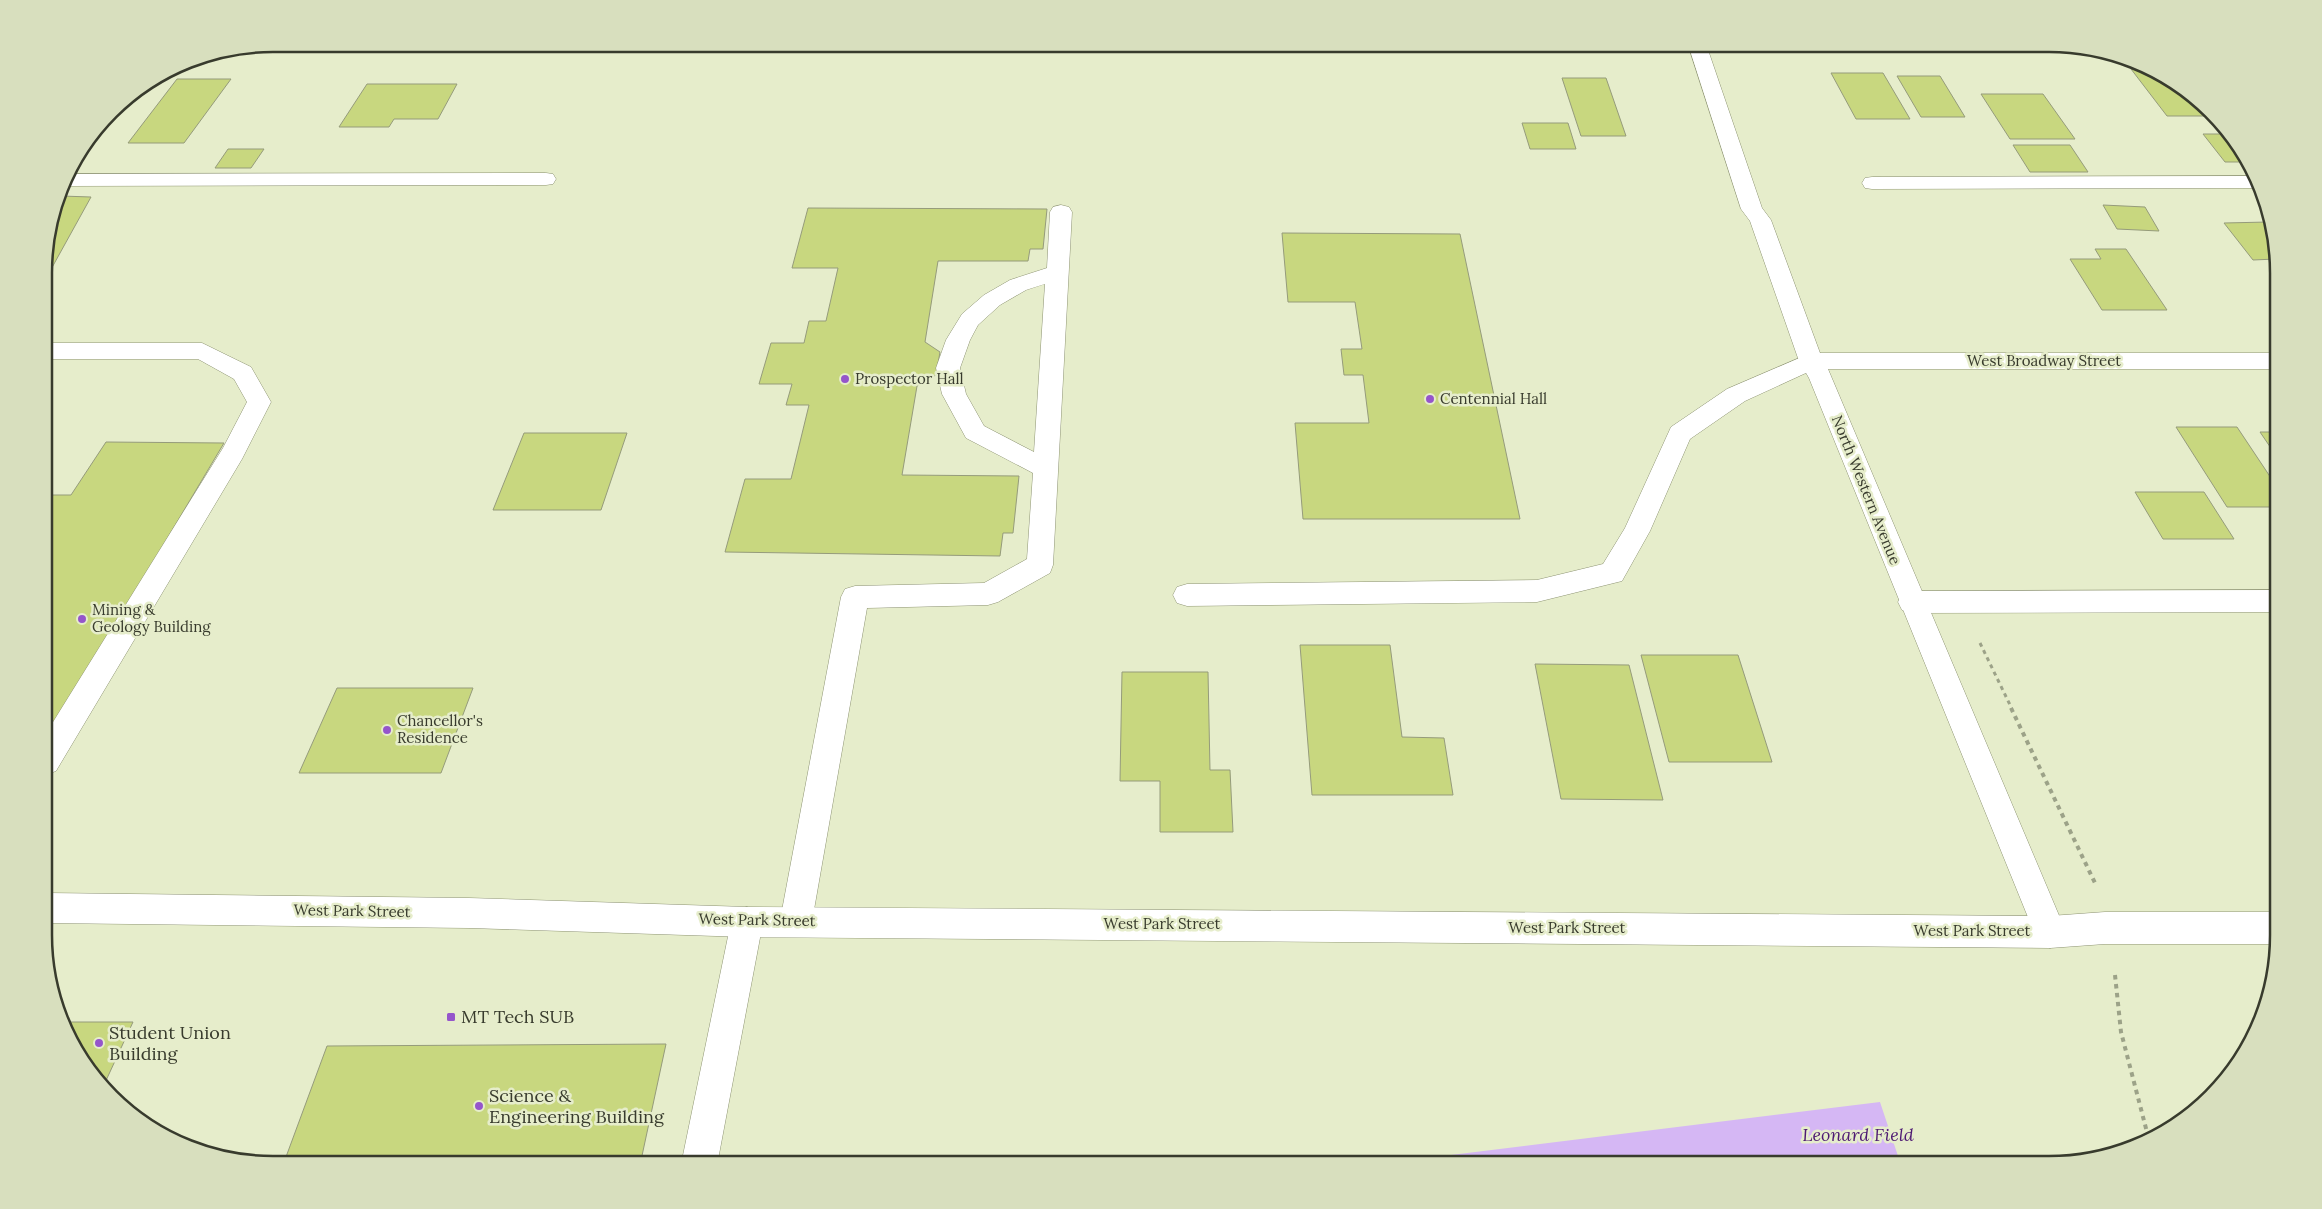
<svg xmlns="http://www.w3.org/2000/svg" width="2322" height="1209" viewBox="0 0 2322 1209" font-family="Lora,serif">
	<style>
		.green { fill: #d5b7f4 }
		.building { fill: #c8d77f; stroke: #959b7b }
		.lines { fill: none; stroke-linecap: round; stroke-linejoin: round }
		.lane-casing { stroke: #8e9474; stroke-width: 1 }
		.street-casing { stroke: #8e9474; stroke-width: 1 }
		.secondary-casing { stroke: #8e9474; stroke-width: 1 }
		.path-far1 { stroke: #9ca288; stroke-width: 3; stroke-dasharray: 4 4; stroke-linecap: butt }
		.path { stroke: #9ca288; stroke-width: 4; stroke-dasharray: 4.5 4.5; stroke-linecap: butt }
		.lane { fill: #fff; fill-rule: evenodd }
		.street { fill: #fff; fill-rule: evenodd }
		.secondary { fill: #fff; fill-rule: evenodd }
		.poi-dot { fill: #9555cb; stroke: #e6edcb; stroke-width: 2 }
		.labels { text-anchor: middle; stroke-width: 5; stroke-linejoin: round; paint-order: stroke }
		.street-label { font-size: 15px; fill: #383b2d; stroke: #e6edcb }
		.poi-label { font-size: 15px; fill: #383b2d; stroke: #e6edcb; text-anchor: start }
		.near-poi-label { font-size: 18px; fill: #383b2d; stroke: #e6edcb; text-anchor: start }
		.near-park-label { font-size: 18px; font-style: italic; fill: #4e1a73; stroke: #e6edcb }
		.rim { fill: none; stroke: #383b2d; stroke-width: 2.5 }
	</style>
	<rect width="100%" height="100%" fill="#e6edcb"/>
	<path class="green" d="M1880,1102l21,63h-531z"/>
	<path class="building" d="M2131,69h22l36,24 18,23h-40z
		M1831,73h52l27,46h-54z
		M1897,76h43l25,41h-44z
		M1562,78h44l20,58h-45z
		M177,79h54l-47,64h-56z
		M367,84h90l-19,35h-44l-5,8h-50z
		M1981,94h62l32,45h-65z
		M1522,123h46l8,26h-46z
		M2203,134h26l10,12 7,16h-21z
		M2013,145h57l18,27h-58z
		M228,149h36l-13,19h-36z
		M61,196l30,1 -47,85v-24z
		M2103,205l42,2 14,24 -42,-2z
		M808,208l239,1 -4,40h-13l-2,12h-90l-13,81 15,10 -4,23 -19,11 -15,89 117,1 -6,57h-10l-3,23 -275,-4 20,-73h46l18,-74h-23l6,-21h-33l12,-41h33l5,-22h17l12,-53h-46z
		M2268,222l8,22v15l-23,1 -29,-37z
		M1282,233l178,1 60,285h-217l-8,-96h74l-6,-48h-19l-3,-26h21l-7,-47h-67z
		M2095,249h31l41,61h-65l-32,-51h31z
		M2176,427h61l40,60v20h-50z
		M2260,432h17v25z
		M524,433h103l-26,77h-108z
		M106,442l118,1 -179,301v-249h26z
		M2135,492h69l30,47h-71z
		M1300,645h90l12,92 42,1 9,57h-141z
		M1641,655h97l34,107h-103z
		M1535,664l94,1 34,135 -102,-1z
		M1122,672h86l2,98h20l3,62h-73v-51h-40z
		M337,688h136l-32,85h-142z
		M67,1022h66l-30,65 -20,-24z
		M666,1044l-26,121h-357l44,-119z"/>
	<g class="lines">
		<g class="lane-casing">
			<path id="lane" d="M546,173l7,1 3,5 -3,5 -7,1 -482,1 3,-12z
				M2251,176l4,12 -383,1 -7,-1 -3,-5 3,-5 7,-1z
				M1061,205l8,2 3,5 -19,353 -3,8 -52,29 -10,3 -121,3 -55,313 -5,11 -11,4 -11,-4 -5,-11 61,-324 4,-8 10,-3 129,-3 43,-24 6,-86 -67,-35 -24,-44 -6,-26 10,-28 16,-26 22,-19 26,-15 37,-12 3,-56 3,-5zM1045,284l-11,168 -50,-26 -18,-32 -6,-26 10,-28 8,-15 22,-20 26,-15z
				M44,343h158l49,24 20,35 -29,57 -186,312 -11,4v-40l178,-287 24,-46 -13,-23 -36,-20h-154z
				M1811,353l8,2 4,6 -4,6 -74,34 -55,38 -40,92 -28,50 -85,21 -350,4 -10,-3 -4,-8 4,-8 10,-3 350,-4 66,-16 22,-36 46,-101 56,-38z
				M2277,590v22l-365,1 -10,-3 -4,-8 4,-8 10,-3z
				M747,907l11,4 5,11 -46,243h-36l50,-243 5,-11z"/>
		</g>
		<g class="street-casing">
			<path id="street" d="M1688,44h18l56,164 9,12 49,133h457v16h-449l238,563 -4,11 -12,5 -12,-5 -4,-11 -225,-554 -10,-17 -49,-140 -9,-12z"/>
		</g>
		<g class="secondary-casing">
			<path id="secondary" d="M46,893l423,5 278,9 1303,9 55,-4h173l-2,32h-171l-55,4 -1303,-11 -278,-9 -423,-5z"/>
		</g>
		<path class="path-far1" d="M1980,643l32,66"/>
		<path class="path" d="M2011,708l84,175
			M2115,975l6,57 28,108"/>
		<use href="#lane" class="lane"/>
		<use href="#street" class="street"/>
		<use href="#secondary" class="secondary"/>
	</g>
	<g class="poi-dot">
		<circle cx="845" cy="379" r="5"/>
		<circle cx="1430" cy="399" r="5"/>
		<circle cx="82" cy="619" r="5"/>
		<circle cx="387" cy="730" r="5"/>
		<rect x="446" y="1012" width="10" height="10" rx="2.5"/>
		<circle cx="99" cy="1043" r="5"/>
		<circle cx="479" cy="1106" r="5"/>
	</g>
	<g class="labels">
		<g class="street-label">
			<text x="2044" y="366">West Broadway Street</text>
			<text transform="translate(1866 490) rotate(68)" y="5">North Western Avenue</text>
			<text transform="translate(352 911) rotate(1)" y="5">West Park Street</text>
			<text transform="translate(757 920) rotate(1)" y="5">West Park Street</text>
			<text x="1162" y="929">West Park Street</text>
			<text x="1567" y="933">West Park Street</text>
			<text x="1972" y="936">West Park Street</text>
		</g>
		<g class="poi-label">
			<text x="855" y="384">Prospector Hall</text>
			<text x="1440" y="404">Centennial Hall</text>
			<text x="92" y="615">Mining &amp;<tspan x="92" dy="17">Geology Building</tspan></text>
			<text x="397" y="726">Chancellor's<tspan x="397" dy="17">Residence</tspan></text>
		</g>
		<g class="near-poi-label">
			<text x="461" y="1023">MT Tech SUB</text>
			<text x="109" y="1039">Student Union<tspan x="109" dy="21">Building</tspan></text>
			<text x="489" y="1102">Science &amp;<tspan x="489" dy="21">Engineering Building</tspan></text>
		</g>
		<g class="near-park-label">
			<text x="1858" y="1141">Leonard Field</text>
		</g>
	</g>
	<path d="M0 0H2322V1209H0ZM273 52H2049A221 221 0 0 1 2270 273V935A221 221 0 0 1 2049 1156H273A221 221 0 0 1 52 935V273A221 221 0 0 1 273 52Z" fill="#d8dfbe" fill-rule="evenodd"/>
	<path class="rim" d="M273 52H2049A221 221 0 0 1 2270 273V935A221 221 0 0 1 2049 1156H273A221 221 0 0 1 52 935V273A221 221 0 0 1 273 52Z"/>
</svg>
